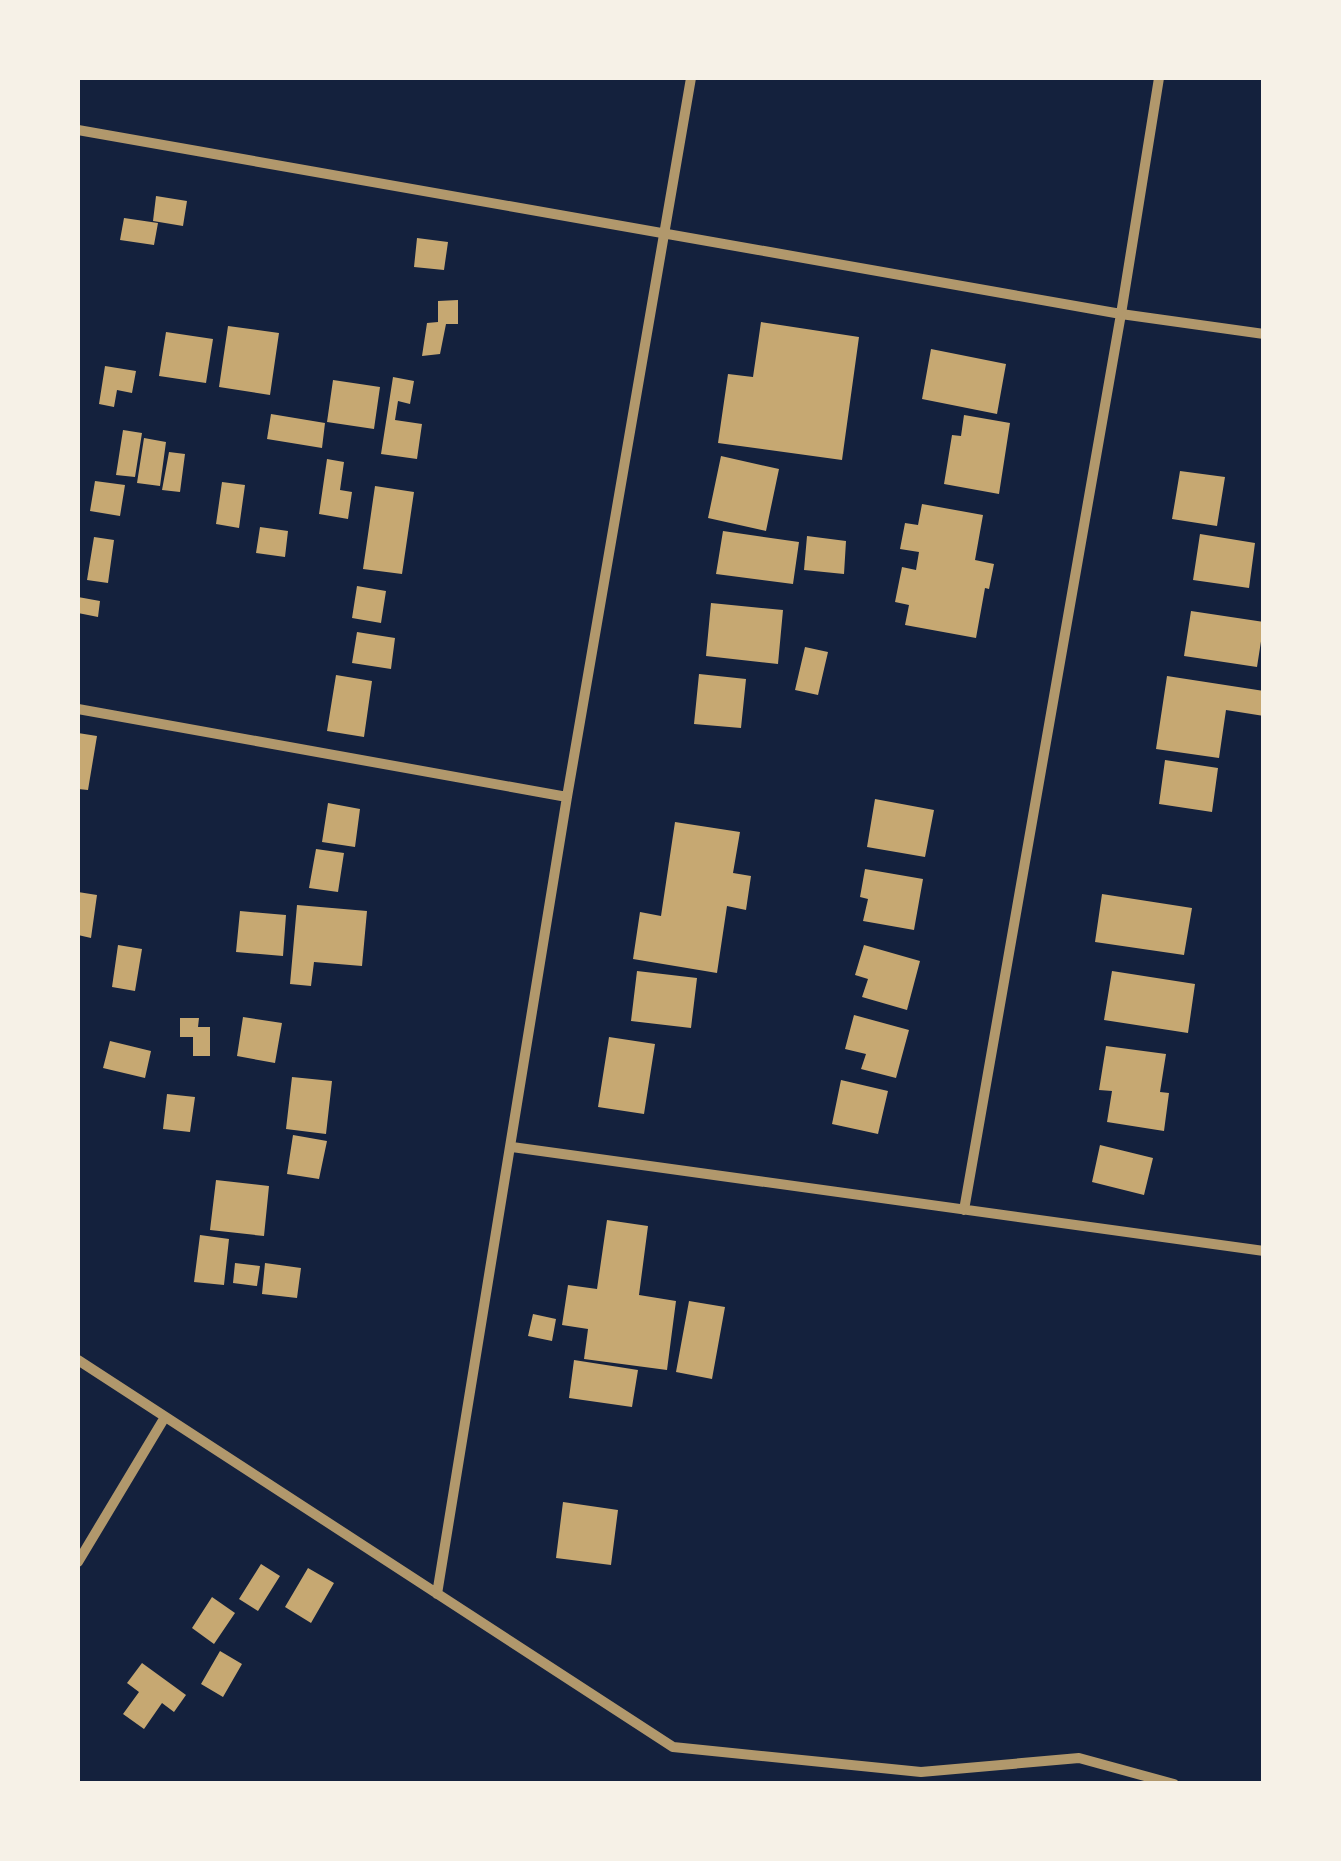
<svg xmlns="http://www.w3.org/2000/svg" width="1341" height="1861" viewBox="0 0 1341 1861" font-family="Karla,sans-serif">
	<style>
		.building { fill: #c6a872 }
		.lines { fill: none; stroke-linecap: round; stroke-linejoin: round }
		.minor { stroke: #b1986c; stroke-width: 10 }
	</style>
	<rect width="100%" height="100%" fill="#14213d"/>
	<path class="building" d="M156,196l31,5 -4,25 -30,-5z
		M124,218l34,5 -4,22 -34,-5z
		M417,238l31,4 -4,28 -30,-3z
		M458,300v24h-12l-6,30 -18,2 5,-33 11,-1v-21z
		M761,322l98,15 -17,123 -124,-17 10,-69 25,3z
		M228,326l51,7 -9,62 -51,-8z
		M166,332l47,7 -7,44 -47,-7z
		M931,349l75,15 -9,50 -75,-15z
		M105,366l31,5 -4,22 -15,-3 -3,17 -15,-3z
		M393,377l21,4 -4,23 -12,-3 -3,19 27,4 -5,35 -36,-5z
		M333,380l47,7 -6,42 -47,-7z
		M271,414l54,9 -3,25 -55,-9z
		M964,415l46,8 -11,71 -55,-10 8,-49 9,1z
		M123,430l19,3 -7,44 -19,-2z
		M144,438l22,4 -6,44 -23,-3z
		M169,452l16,2 -5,38 -18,-2z
		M721,456l58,13 -13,62 -58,-13z
		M327,459l17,3 -4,28 12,2 -4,27 -29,-5z
		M1180,471l45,6 -8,49 -45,-7z
		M95,481l30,4 -5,31 -30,-5z
		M222,482l23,3 -6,43 -23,-4z
		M375,486l39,6 -12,82 -39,-5z
		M922,504l61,11 -8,45 19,4 -5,25 -4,-1 -9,50 -71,-13 4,-20 -14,-3 7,-35 14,3 3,-18 -19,-3 5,-26 13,2z
		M260,527l28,4 -3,26 -29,-4z
		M723,531l76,11 -6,42 -77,-10z
		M1200,534l55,9 -6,45 -56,-8z
		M807,536l39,5 -2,33 -40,-4z
		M94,537l20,3 -6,43 -21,-3z
		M357,586l29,5 -5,32 -29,-5z
		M78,597l22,4 -2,16 -20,-4z
		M711,603l72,7 -5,54 -72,-8z
		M1191,611l73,11 -7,45 -73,-11z
		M357,632l38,6 -4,31 -39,-6z
		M805,647l23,5 -10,43 -23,-5z
		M699,674l47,5 -5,49 -47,-4z
		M336,675l36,6 -8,56 -37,-6z
		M1167,676l97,15v25l-38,-6 -7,48 -63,-9z
		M78,733l19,3 -9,54 -10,-1z
		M1165,760l53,8 -6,44 -53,-8z
		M875,799l59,11 -9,47 -58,-10z
		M328,803l32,6 -5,38 -33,-5z
		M675,822l65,10 -7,41 18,3 -5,34 -19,-4 -10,67 -84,-14 7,-47 21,4z
		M316,849l28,4 -6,39 -29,-4z
		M865,869l58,10 -9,51 -51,-9 5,-22 -8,-2z
		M78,892l19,3 -6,43 -13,-3z
		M1102,894l90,14 -8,47 -89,-13z
		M297,905l70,6 -5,55 -48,-4 -3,24 -21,-2z
		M240,911l46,4 -3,41 -47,-4z
		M118,945l24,4 -7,42 -23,-4z
		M864,945l56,16 -13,49 -45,-13 6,-18 -13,-4z
		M637,971l60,7 -6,50 -60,-7z
		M1112,971l83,13 -7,49 -84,-13z
		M854,1015l55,15 -13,48 -35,-9 5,-15 -21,-5z
		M243,1017l39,6 -7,40 -38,-7z
		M180,1018h19l-1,9h12v29h-17v-19h-13z
		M609,1037l46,7 -11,70 -46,-7z
		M110,1041l41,10 -6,27 -42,-10z
		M1106,1046l60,8 -6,38 9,1 -5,38 -57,-9 5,-31 -13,-1z
		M292,1077l40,4 -6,53 -40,-5z
		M841,1080l47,11 -10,43 -46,-10z
		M167,1094l28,3 -5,35 -27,-3z
		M293,1135l34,6 -8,38 -32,-5z
		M1100,1145l53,13 -9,37 -52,-13z
		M216,1180l53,6 -5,50 -54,-6z
		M607,1220l41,6 -9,69 37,6 -9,69 -83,-11 4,-30 -26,-4 6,-40 29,4z
		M200,1235l29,4 -5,46 -30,-3z
		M235,1263l25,3 -3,20 -24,-3z
		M265,1263l36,5 -4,30 -35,-4z
		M689,1301l36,6 -13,72 -36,-7z
		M533,1314l23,5 -4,22 -24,-5z
		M574,1360l64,10 -6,37 -63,-9z
		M563,1502l55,8 -7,55 -55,-7z
		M261,1564l19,12 -22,35 -19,-12z
		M308,1568l26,15 -23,40 -26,-16z
		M212,1597l23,16 -21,31 -22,-16z
		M220,1651l22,13 -19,33 -22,-13z
		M142,1663l44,32 -12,17 -12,-9 -18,26 -21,-15 16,-22 -12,-9z"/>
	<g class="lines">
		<path class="minor" d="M78,130l1043,184 143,20
			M78,709l489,88
			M512,1147l752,104
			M964,1210l157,-896 38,-236
			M78,1360l595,387 248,25 158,-14 95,26
			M78,1562l87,-145
			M437,1594l130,-797 124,-719"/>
	</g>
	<rect width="1341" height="1861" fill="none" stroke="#f6f1e7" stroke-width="160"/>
</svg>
